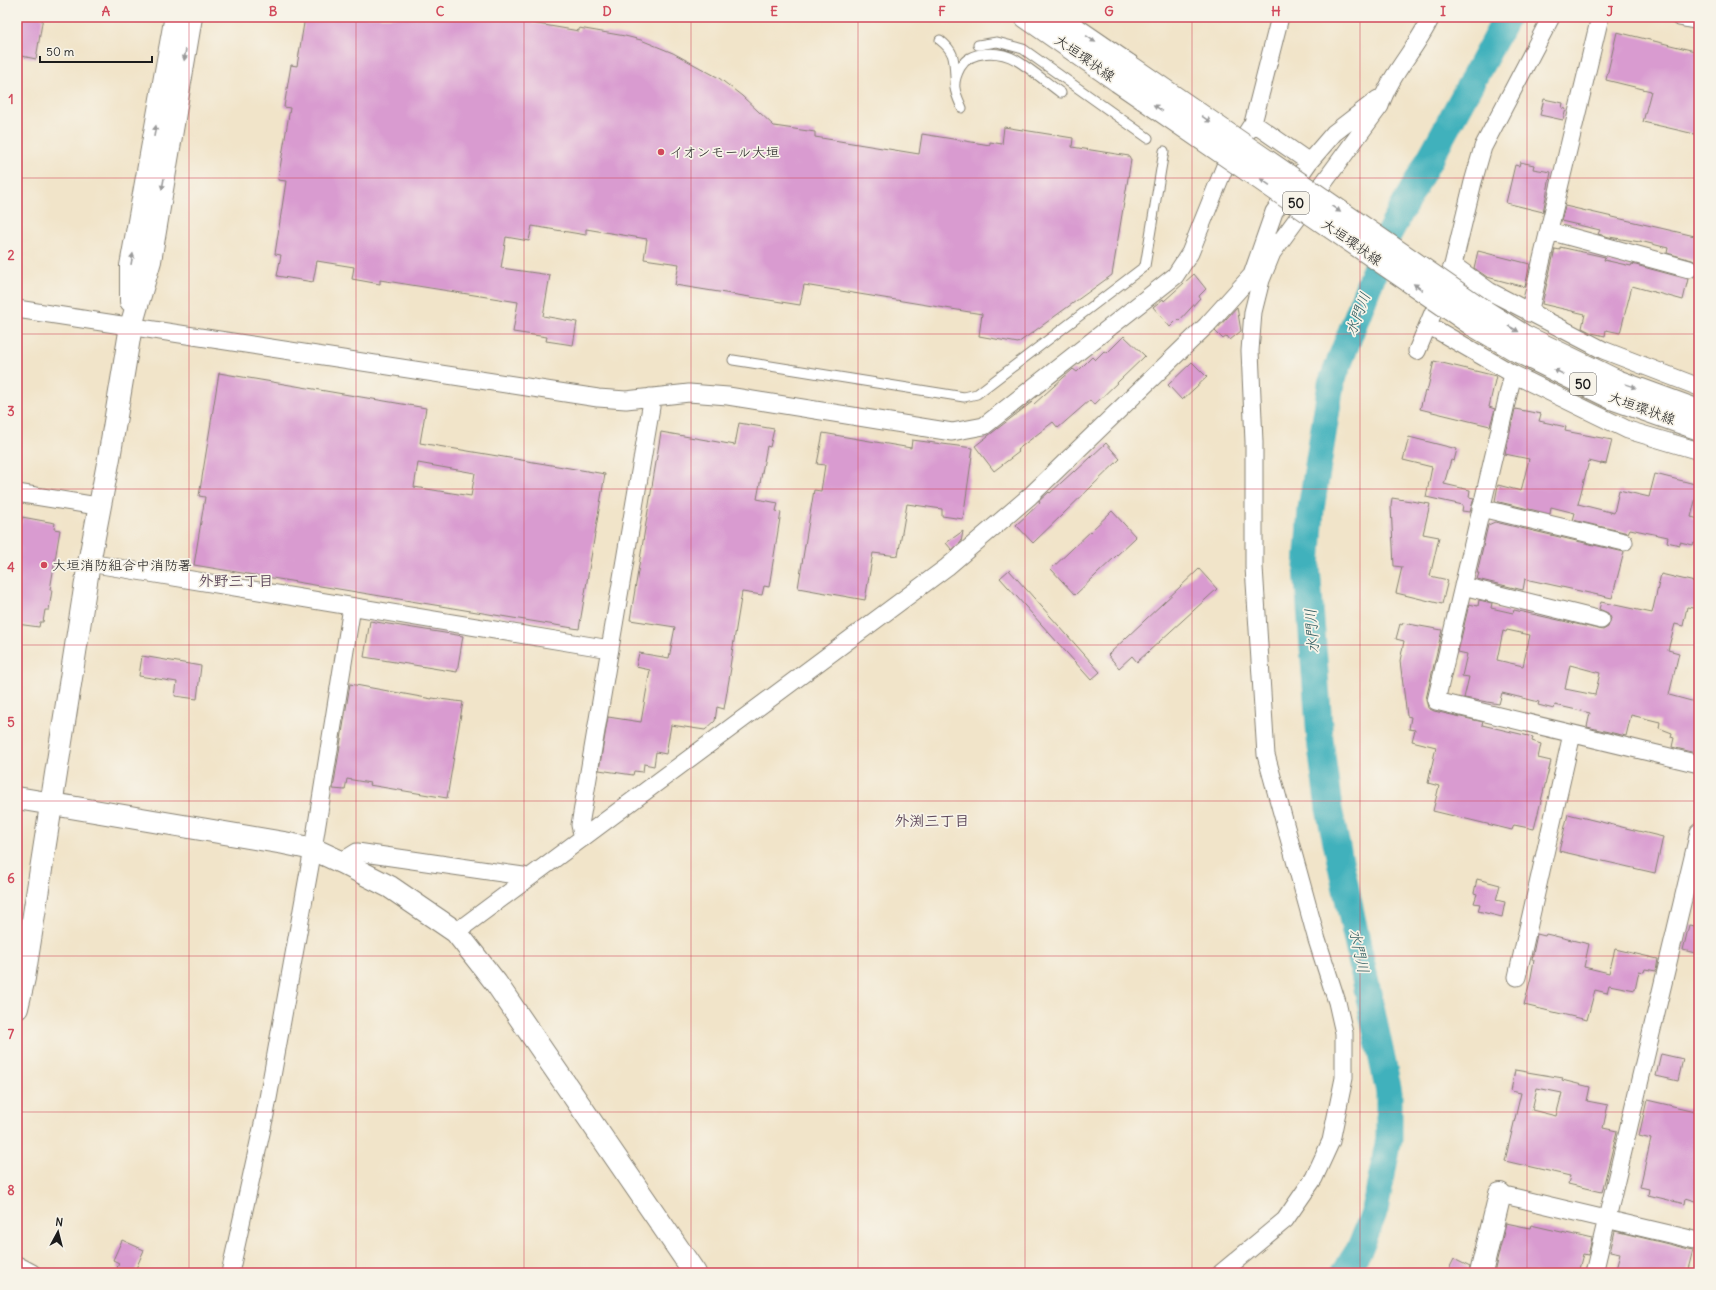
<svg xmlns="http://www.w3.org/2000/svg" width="1716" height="1290" viewBox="0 0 1716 1290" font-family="Delius,'Klee One',sans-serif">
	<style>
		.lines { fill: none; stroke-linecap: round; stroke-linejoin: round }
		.river { stroke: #41b1bc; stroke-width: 27 }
		.building { fill: #d99bd0; fill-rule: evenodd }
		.service-casing { stroke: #868072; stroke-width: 11 }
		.minor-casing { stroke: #868072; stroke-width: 19 }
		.tertiary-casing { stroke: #868072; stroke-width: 24 }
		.primary-casing { stroke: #868072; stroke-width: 24 }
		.service { stroke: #fff; stroke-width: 9 }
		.minor { stroke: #fff; stroke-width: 17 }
		.tertiary { stroke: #fff; stroke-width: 22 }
		.primary { stroke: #fff; stroke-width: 22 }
		.primary-bridge-casing { stroke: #868072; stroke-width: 24; stroke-linecap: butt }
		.primary-bridge { stroke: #fff; stroke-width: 22 }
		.oneway { fill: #999 }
		.grid { fill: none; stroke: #d1495b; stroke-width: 1; stroke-opacity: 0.55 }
		.poi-dot { fill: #d1495b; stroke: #f7f3e8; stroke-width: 1.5 }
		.labels { text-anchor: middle; stroke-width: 3.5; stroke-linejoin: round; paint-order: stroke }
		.shield { fill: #f7f3e8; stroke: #5e5c59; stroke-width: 1 }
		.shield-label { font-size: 13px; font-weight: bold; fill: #1c1c1c }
		.street-label { font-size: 14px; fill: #1c1c1c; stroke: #f7f3e8 }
		.poi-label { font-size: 14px; fill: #1c1c1c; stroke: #f7f3e8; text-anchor: start }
		.water-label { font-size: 15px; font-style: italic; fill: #2b585c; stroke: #f7f3e8 }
		.neighbourhood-label { font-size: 15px; font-weight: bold; fill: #5e485b; stroke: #f7f3e8 }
		.neatline { fill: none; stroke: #d1495b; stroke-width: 1.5 }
		.grid-label { font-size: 13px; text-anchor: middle; font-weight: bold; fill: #d1495b }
	</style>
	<rect width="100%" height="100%" fill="#f7f3e8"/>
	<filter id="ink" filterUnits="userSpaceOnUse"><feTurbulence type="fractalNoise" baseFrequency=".025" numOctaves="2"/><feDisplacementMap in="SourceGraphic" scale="8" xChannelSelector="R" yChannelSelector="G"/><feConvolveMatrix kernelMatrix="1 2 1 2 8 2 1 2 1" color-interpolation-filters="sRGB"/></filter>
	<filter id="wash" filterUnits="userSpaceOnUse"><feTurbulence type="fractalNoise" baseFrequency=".012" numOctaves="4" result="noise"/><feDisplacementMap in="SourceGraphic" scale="16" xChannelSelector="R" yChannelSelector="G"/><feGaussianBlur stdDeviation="0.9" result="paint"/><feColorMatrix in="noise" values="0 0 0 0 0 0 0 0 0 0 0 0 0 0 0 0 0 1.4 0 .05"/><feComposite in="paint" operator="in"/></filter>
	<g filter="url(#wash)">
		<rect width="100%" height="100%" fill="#f1e4c9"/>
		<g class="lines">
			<path class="river" d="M1344,1273l15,-23 16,-40 14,-71v-47l-60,-283 -9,-70 -13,-172 4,-58 20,-125 57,-149 119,-218"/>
		</g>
		<g id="blocks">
			<path class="building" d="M17,17h26l-7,42 -19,-4z
				M305,17h228l-1,6 47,8v-3l46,8 16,4 32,13 46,25 23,18 32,30 41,6v5l104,17 3,-20 68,11v-3l12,2 2,-17 69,11 -1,9 57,9 2,4 -19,115 -94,68 -39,-7 3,-22 -178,-29 -4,20 -125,-20 4,-21 -35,-5 3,-20 -61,-10v6l-54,-9 -3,15 -23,-4 -5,31 49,7 -7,41 34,6 -4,23 -27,-4 1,-4 -34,-5 5,-30 -138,-22v4l-28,-5 2,-12 -37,-6 -4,21 -36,-6 4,-21 -6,-1 11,-73 -8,-1 12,-72 -6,-1 7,-42 6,1z
				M1617,32l82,20v83l-56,-13 8,-31 -45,-11z
				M1544,99l19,4 -1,5 4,1 -3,11 -23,-5z
				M1520,162l14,3 -1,4 18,3 -8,40 -37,-9 9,-38 4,1z
				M1565,206l134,31v30l-3,-5 -4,-2 -25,-7 1,-5 -28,-7v1l-31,-5 -11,-3 2,-4 -39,-9z
				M1560,247l45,10 -1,3 27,6 1,-2 56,15 -5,21 -51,-14 -12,47 -14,-3 -1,6 -13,-3 -10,-5 3,-14 -43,-10 13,-55 5,1z
				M1478,251l52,13 -5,23 -38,-10 -13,-9z
				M1194,274l12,15 -7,7 1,2 -21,23 -1,-2 -8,8 -17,-20 10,-8 1,2z
				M1237,307l4,24 -11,9 -3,-4 -4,3 -8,-8z
				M1124,336l21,20 -51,49 -4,-5 -32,28 -5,-6 -36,28 2,2 -25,19 -19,-25 57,-44 2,2 39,-35 4,3 15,-15 3,3 9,-9 3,2z
				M1434,361l62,15 -7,31 6,2 -5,17 -70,-17 5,-18 2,1z
				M1192,362l15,15 -25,23 -14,-15z
				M219,373l207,35 -6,35 185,31 -26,155 -385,-64 11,-68 -6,-1zM418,463l57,10 -4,23 -57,-9z
				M1515,409l26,5 -2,7 27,6 -1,4 47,9 -6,24 -5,-1v1l-12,-3 -11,43 36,9 5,-23 30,7 6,-23 44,11 -8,32 8,2v25l-5,-1 -1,2 -13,-3v3l-13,-3 1,-5 -38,-8 -2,4 -55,-13 2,-7 -24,-6 -1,7 -55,-13 3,-16 23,6 8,-32 -24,-5z
				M739,423l35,6 -4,18 -3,-1 -10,53 21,4 -2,8 5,1 -12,75 -5,-1 -2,9 -20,-3 -10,61 -2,14 1,1 -7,41 -7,-2 -2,14 -10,9 -34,-5 -5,29 -10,-2 -2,14 -10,-2 -1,8 -9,-1 -1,4 -34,-5 9,-53 33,5 9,-52 -14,-3 3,-14 30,5 6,-31 -45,-7 31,-188 74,13z
				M823,433l88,15 1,-8 61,8 -10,71 -21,-3v-7l-35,-5 -9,52 -25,-3 -8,47 -67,-12 16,-98 7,1 4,-26 -8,-1z
				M1409,437l48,12 -3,12 -3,-1 -7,24 26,6 -1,7 5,1 -4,14 -8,-1 1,-6 -37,-8 6,-30 -29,-7z
				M1106,443l14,16 -87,84 -17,-18 24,-22 -1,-2 10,-9 1,1 24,-22 1,1z
				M1392,498l38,6 -7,30 16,3 -9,39 18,4 -6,24 -46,-11 6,-26 -8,-1 -3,-60z
				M1112,511l24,26 -61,58 -24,-26z
				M22,517l33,6 -1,6 6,1 -10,60h2l-3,20h-4l-2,12h-3l-1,5 -22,-3v-101l4,1z
				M1495,522l129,30 -12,46 -87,-19 -2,11 -46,-11 2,-6h-2l11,-48z
				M963,531l-2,11 -9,8 -6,-7z
				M1199,569l18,20 -80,73 -5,-6 -13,12 -11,-13z
				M1009,570l91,102 -9,8 -91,-102z
				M1661,574l38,9v26l-12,-2 -4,19 -8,-2 -7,26 11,3 -10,42 30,8v36l-3,14 -24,-6 2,-9 -3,-1 1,-4 -13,-5 1,-6 -29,-7 -5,21 -39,-9 3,-14 -35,-8 -1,4 -16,-4 1,-3 -37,-9 -3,11 -35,-6 5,-21 -7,-1 5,-22 -9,-2 11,-48 9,2 1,-6 13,3 -1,5 22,5 1,-3 89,20 5,-3 3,-9 -3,-5 -9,-4 2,-7 51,11zM1507,630l23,5 -7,31 -26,-6 6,-29 3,1zM1570,665l30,8 -5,22 -30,-6z
				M370,621l93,15 -6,36 -93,-15z
				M1403,623l39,7 -16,69 2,9 6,3 49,11 -1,3 51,12 -1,4 9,3 -3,14 13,3 -17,68 -20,-4 -2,5 -79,-19 6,-25 -11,-3 8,-36 -24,-6 3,-11 -6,-1 2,-12 -4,-1 -7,-55 4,-20 -8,-2 4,-15 2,1z
				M142,656l59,10 -4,33 -22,-3 2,-14 -38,-6z
				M350,684l82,15v-1l31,4 -16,96 -78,-13 1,-2 -23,-4 -2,11 -12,-1z
				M1568,814l95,23 -8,36 -96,-22z
				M1477,879l23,6 -4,15 9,2 -3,15 -24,-6 2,-7 -6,-1 3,-9 -3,-1z
				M1689,925l10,2v27l-16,-4z
				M1537,934l8,2 1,-2 43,10 -5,23 25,6 6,-24 43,10 -2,12 -11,-2 -1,3 -5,-1 -4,19 -26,-5 -2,8 -12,-3 -8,30 -63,-15 7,-28 3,-17 -2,-1z
				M1661,1054l22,5 -5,22 -22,-5z
				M1515,1070l48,8 -1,2 28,7 -3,14 21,4 -5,23 14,3 -15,61 -34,-8 2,-8 -65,-15 16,-68 -10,-2zM1537,1088l25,5 -6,23 -24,-6z
				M1647,1100l52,12v90l-13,-4 -1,6 -37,-9 1,-6 -9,-2 11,-48 -12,-3z
				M1506,1223l24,5 1,-3 61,14 -4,16 -5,-1 -5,19h-84z
				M1615,1231l78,19 -6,23h-72l5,-19 -10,-2z
				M122,1240l22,10 -10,23h-5l-12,-5 2,-5 -6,-3z
				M1454,1259l16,8 -1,6h-22z"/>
		</g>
	</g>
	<g filter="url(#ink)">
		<use href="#blocks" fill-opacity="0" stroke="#868072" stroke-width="1"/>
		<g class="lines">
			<g class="service-casing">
				<path id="service" d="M940,40c15,12 14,19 15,37
					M978,45l19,-3 26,7 125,89
					M962,108c-7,-16 -11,-23 -2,-40 10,-19 40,-17 56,-8 15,9 30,22 45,33
					M733,360l231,37 13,-3 168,-128 19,-115"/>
			</g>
			<g class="minor-casing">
				<path id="minor" d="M1679,17l20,4
					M1253,123l56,39 25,-29 44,-34
					M1549,231l140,38
					M1453,265l36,26 114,59 96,37
					M17,309l581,89 28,2 63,-7 39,3 224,36 32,-6 191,-150 15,-23 35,-87 28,-43 27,-106
					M1529,313l71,-296
					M1428,325l85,49 115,56 71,21
					M1417,351l36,-86 20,-83 10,-35 68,-130
					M1513,374l-77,327 263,63
					M17,493l74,12 9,3
					M1481,508l143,34
					M89,563l521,86
					M1463,586l138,34
					M583,838l-3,-13 71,-418 -1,-10
					M341,862l16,-10 166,24 4,3
					M456,932l491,-365 83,-71 177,-171 45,-50 22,-63 35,-50
					M1517,977l55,-243
					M1500,1194l199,47
					M17,1265l15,8
					M230,1273l35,-158 48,-266 39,-242
					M1221,1273l64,-53 29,-42 17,-37 13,-63v-45l-7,-31 -20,-62 -51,-185 -12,-188v-125l-4,-91 3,-39 8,-32 11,-27 108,-147c10,-32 37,-58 51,-89
					M1594,1273l105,-441"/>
			</g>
			<g class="tertiary-casing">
				<path id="tertiary" d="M131,301v-35l44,-245
					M17,798l267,45 29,6 28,13 49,25 66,45 40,51 199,290
					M17,1008l7,-30 65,-415 20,-105 22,-132 19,-65 41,-244
					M1481,1273l19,-79"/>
			</g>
			<g class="primary-casing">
				<path id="primary" d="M1026,17l92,64
					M1058,17l70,48
					M1481,309l43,27 93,45 82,30
					M1473,325l46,27 95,47 85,30"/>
			</g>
			<use href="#service" class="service"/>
			<use href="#minor" class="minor"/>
			<use href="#tertiary" class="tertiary"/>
			<use href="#primary" class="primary"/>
			<g class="primary-bridge-casing">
				<path id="primary-bridge" d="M1128,65l353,244
					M1118,81l355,244"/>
			</g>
			<use href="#primary-bridge" class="primary-bridge"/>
		</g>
		<defs><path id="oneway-solid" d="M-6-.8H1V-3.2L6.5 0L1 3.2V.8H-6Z"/></defs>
		<g class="oneway">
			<use href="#oneway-solid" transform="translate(1091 39) rotate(34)"/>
			<use href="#oneway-solid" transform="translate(185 55) rotate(99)"/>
			<use href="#oneway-solid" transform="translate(1158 108) rotate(-145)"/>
			<use href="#oneway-solid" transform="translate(1206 119) rotate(35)"/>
			<use href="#oneway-solid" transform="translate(155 131) rotate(-80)"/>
			<use href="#oneway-solid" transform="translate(1265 182) rotate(-145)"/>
			<use href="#oneway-solid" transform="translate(163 184) rotate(100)"/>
			<use href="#oneway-solid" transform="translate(1336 209) rotate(35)"/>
			<use href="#oneway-solid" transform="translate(132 259) rotate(-80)"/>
			<use href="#oneway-solid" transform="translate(1418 287) rotate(-145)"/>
			<use href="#oneway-solid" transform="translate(1514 329) rotate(31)"/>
			<use href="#oneway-solid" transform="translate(1559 372) rotate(-154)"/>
			<use href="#oneway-solid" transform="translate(1631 386) rotate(20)"/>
		</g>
	</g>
	<path class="grid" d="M189,17v1256M356,17v1256M524,17v1256M691,17v1256M858,17v1256M1025,17v1256M1192,17v1256M1360,17v1256M1527,17v1256M17,178h1682M17,334h1682M17,489h1682M17,645h1682M17,801h1682M17,956h1682M17,1112h1682"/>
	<g class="poi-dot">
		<circle cx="661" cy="152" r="4"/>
		<circle cx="44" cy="565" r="4"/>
	</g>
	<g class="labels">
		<g class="shield">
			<rect x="1283" y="192" width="26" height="22" rx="3"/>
			<rect x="1570" y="373" width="26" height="22" rx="3"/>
		</g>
		<g class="shield-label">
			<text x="1296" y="208">50</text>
			<text x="1583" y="389">50</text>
		</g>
		<g class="street-label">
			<text transform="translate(1085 58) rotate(35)" y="5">大垣環状線</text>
			<text transform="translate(1352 242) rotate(35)" y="5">大垣環状線</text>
			<text transform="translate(1642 408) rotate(20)" y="5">大垣環状線</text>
		</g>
		<g class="poi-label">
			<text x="669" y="157">イオンモール大垣</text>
			<text x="52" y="570">大垣消防組合中消防署</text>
		</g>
		<g class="water-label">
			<text transform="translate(1358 314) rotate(-69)" y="5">水門川</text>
			<text transform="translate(1312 631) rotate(-94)" y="5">水門川</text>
			<text transform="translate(1359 951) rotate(78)" y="5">水門川</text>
		</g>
		<g class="neighbourhood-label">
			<text x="236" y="586">外野三丁目</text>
			<text x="932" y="826">外渕三丁目</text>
		</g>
	</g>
	<rect width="1716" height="1290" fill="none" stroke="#f7f3e8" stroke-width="44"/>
	<g transform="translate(58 1232) rotate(7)" stroke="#f7f3e8" stroke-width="3" paint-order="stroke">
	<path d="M0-3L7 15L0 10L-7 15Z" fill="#1c1c1c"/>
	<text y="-6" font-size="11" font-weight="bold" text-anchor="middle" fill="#1c1c1c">N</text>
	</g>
	<path d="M40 56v6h112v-6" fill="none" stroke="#1c1c1c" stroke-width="2"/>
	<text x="46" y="56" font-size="12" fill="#1c1c1c" stroke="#f7f3e8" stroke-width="3" paint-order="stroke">50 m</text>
	<rect x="22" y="22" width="1672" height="1246" class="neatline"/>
	<g class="grid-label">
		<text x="106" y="16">A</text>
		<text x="273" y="16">B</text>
		<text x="440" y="16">C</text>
		<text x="607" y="16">D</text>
		<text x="774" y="16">E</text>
		<text x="942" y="16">F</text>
		<text x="1109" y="16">G</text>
		<text x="1276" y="16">H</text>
		<text x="1443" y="16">I</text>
		<text x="1610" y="16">J</text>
		<text x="11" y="104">1</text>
		<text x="11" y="260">2</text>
		<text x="11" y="416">3</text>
		<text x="11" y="572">4</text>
		<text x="11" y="727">5</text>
		<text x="11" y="883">6</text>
		<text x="11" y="1039">7</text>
		<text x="11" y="1195">8</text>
	</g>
</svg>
